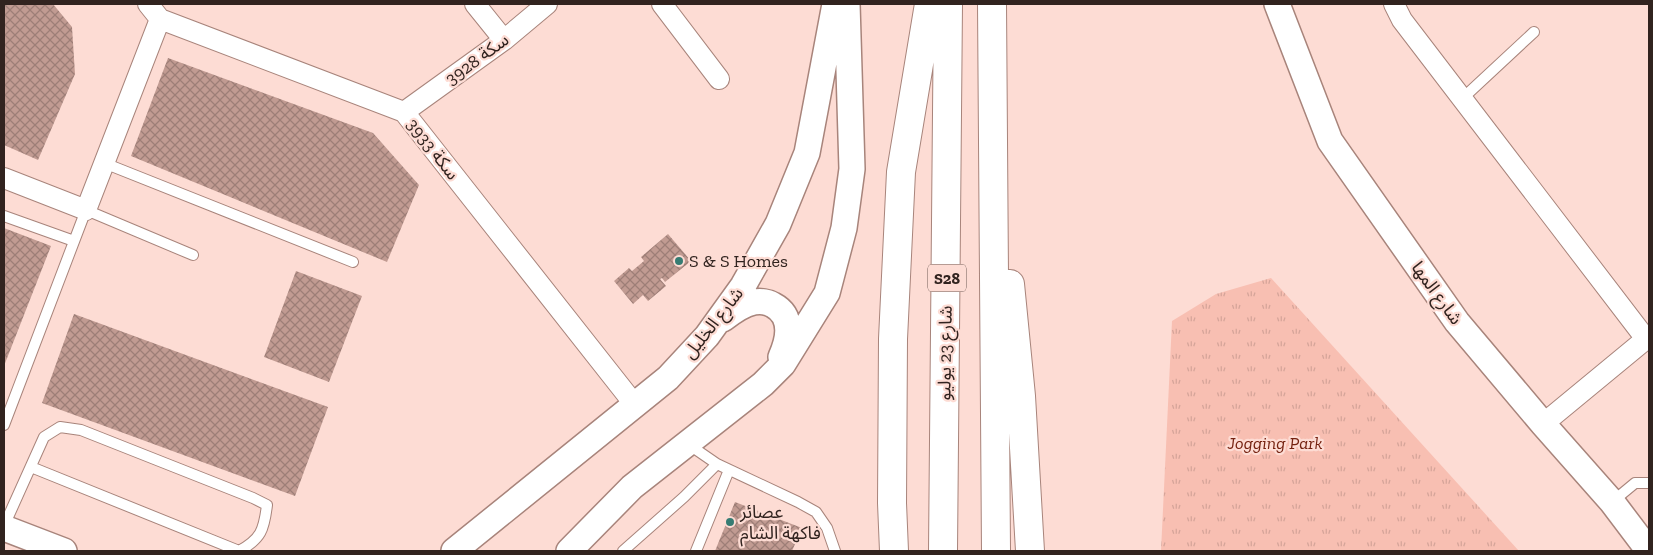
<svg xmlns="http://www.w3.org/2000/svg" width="1653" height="555" viewBox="0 0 1653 555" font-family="'Zilla Slab','Noto Sans Arabic',serif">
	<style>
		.park { fill: url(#park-tufts) }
		.building { fill: url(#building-cross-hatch) }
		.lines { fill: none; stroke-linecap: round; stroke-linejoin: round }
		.service-casing { stroke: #a8847b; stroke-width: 12 }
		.minor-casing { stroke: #a8847b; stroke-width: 22 }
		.tertiary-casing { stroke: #a8847b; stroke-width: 28 }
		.primary-casing { stroke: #a8847b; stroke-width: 30 }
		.service { stroke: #fff; stroke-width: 10 }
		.minor { stroke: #fff; stroke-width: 20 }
		.tertiary { stroke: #fff; stroke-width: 25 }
		.primary { stroke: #fff; stroke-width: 28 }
		.poi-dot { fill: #367c73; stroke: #fddcd4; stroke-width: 2 }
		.labels { text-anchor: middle; stroke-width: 4.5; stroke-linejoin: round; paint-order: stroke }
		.shield { fill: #fddcd4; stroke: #6e5a55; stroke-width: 1 }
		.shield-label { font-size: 16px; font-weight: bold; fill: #31231f }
		.street-label { font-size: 18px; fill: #31231f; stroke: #fddcd4 }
		.poi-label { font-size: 18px; fill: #31231f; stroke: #fddcd4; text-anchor: start }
		.park-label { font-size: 18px; font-style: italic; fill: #752210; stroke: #fddcd4 }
	</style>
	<defs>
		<pattern id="park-tufts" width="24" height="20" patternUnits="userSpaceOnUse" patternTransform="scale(1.25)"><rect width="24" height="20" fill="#f8bfb2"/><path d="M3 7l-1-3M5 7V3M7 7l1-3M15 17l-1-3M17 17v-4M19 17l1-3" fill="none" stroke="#d5a499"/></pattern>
		<pattern id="building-cross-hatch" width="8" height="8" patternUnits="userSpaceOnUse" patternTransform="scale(1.25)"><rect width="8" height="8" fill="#c19b92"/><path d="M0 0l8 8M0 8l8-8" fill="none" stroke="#9d7e77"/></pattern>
	</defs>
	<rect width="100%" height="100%" fill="#fddcd4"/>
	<path class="park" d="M1271,278l248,273h-358l11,-230 44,-27z"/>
	<path class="building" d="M4,4h49l19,23 3,47 -37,86 -34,-15z
		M168,58l205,75 46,52 -32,77 -256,-106z
		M4,228l47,18 -47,120z
		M668,234l23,27 -26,21 -3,-4 -2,1 6,7 -18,15 -5,-6 -10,9 -19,-23 15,-13 3,3 12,-10 -3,-4z
		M296,271l66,25 -33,86 -65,-25z
		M74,314l254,93 -33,89 -253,-93z
		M735,502l67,26 -10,23h-77z"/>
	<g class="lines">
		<g class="service-casing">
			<path id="service" d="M1463,98l71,-66
				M104,163l249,99
				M4,216l70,25
				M4,425l82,-215 107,45
				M688,444l29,20 81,38 18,10 11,16 8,23
				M1612,502l23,-19h14
				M4,526l40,-89 16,-10 21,3 172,68 14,7c-3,25 -6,34 -28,46l-208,-84
				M623,551l61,-54 33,-33
				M696,551l33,-81"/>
		</g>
		<g class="minor-casing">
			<path id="minor" d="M148,4l12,15 244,93 231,293
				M475,4l29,36
				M662,4l57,75
				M1394,4l8,16 244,319 -103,85
				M404,112l100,-72 43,-36
				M4,178l82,32 74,-191"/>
		</g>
		<g class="tertiary-casing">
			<path id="tertiary" d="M1277,4l53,137 127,181 86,102 69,78 37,49
				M723,319c9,-7 20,-15 31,-17 6,-1 14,0 19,3 21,11 16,34 8,52
				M4,528l60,23
				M454,551l214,-173 39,-42 36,-50 35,-62 29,-71 28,-149
				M569,551l63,-64 131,-103 20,-20 44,-71 17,-65 8,-59 -5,-165"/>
		</g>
		<g class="primary-casing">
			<path id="primary" d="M992,4l4,547
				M1010,284l11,112 9,155
				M894,551l-2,-48 1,-164 8,-167 28,-168
				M943,551l5,-547"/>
		</g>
		<use href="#service" class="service"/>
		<use href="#minor" class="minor"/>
		<use href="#tertiary" class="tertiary"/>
		<use href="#primary" class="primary"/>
	</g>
	<g class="poi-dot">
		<circle cx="679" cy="261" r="5"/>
		<circle cx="730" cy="522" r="5"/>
	</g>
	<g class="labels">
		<rect class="shield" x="928" y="264.5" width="38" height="27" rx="4"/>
		<g class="shield-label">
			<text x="947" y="284">S28</text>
		</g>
		<g class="street-label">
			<text transform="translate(477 59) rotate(-36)" y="6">سكة 3928</text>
			<text transform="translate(433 149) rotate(52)" y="6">سكة 3933</text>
			<text transform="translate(1437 293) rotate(54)" y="6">شارع المها</text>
			<text transform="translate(713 323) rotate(-52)" y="6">شارع الخليل</text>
			<text transform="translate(945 353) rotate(-89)" y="6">شارع 23 يوليو</text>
		</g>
		<g class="poi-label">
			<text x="689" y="267">S &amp; S Homes</text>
			<text x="740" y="518">عصائر<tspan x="740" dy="21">فاكهة الشام</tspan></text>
		</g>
		<g class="park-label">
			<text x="1275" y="449">Jogging Park</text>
		</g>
	</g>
	<rect width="1653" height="555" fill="none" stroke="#31231f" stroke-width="10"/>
</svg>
